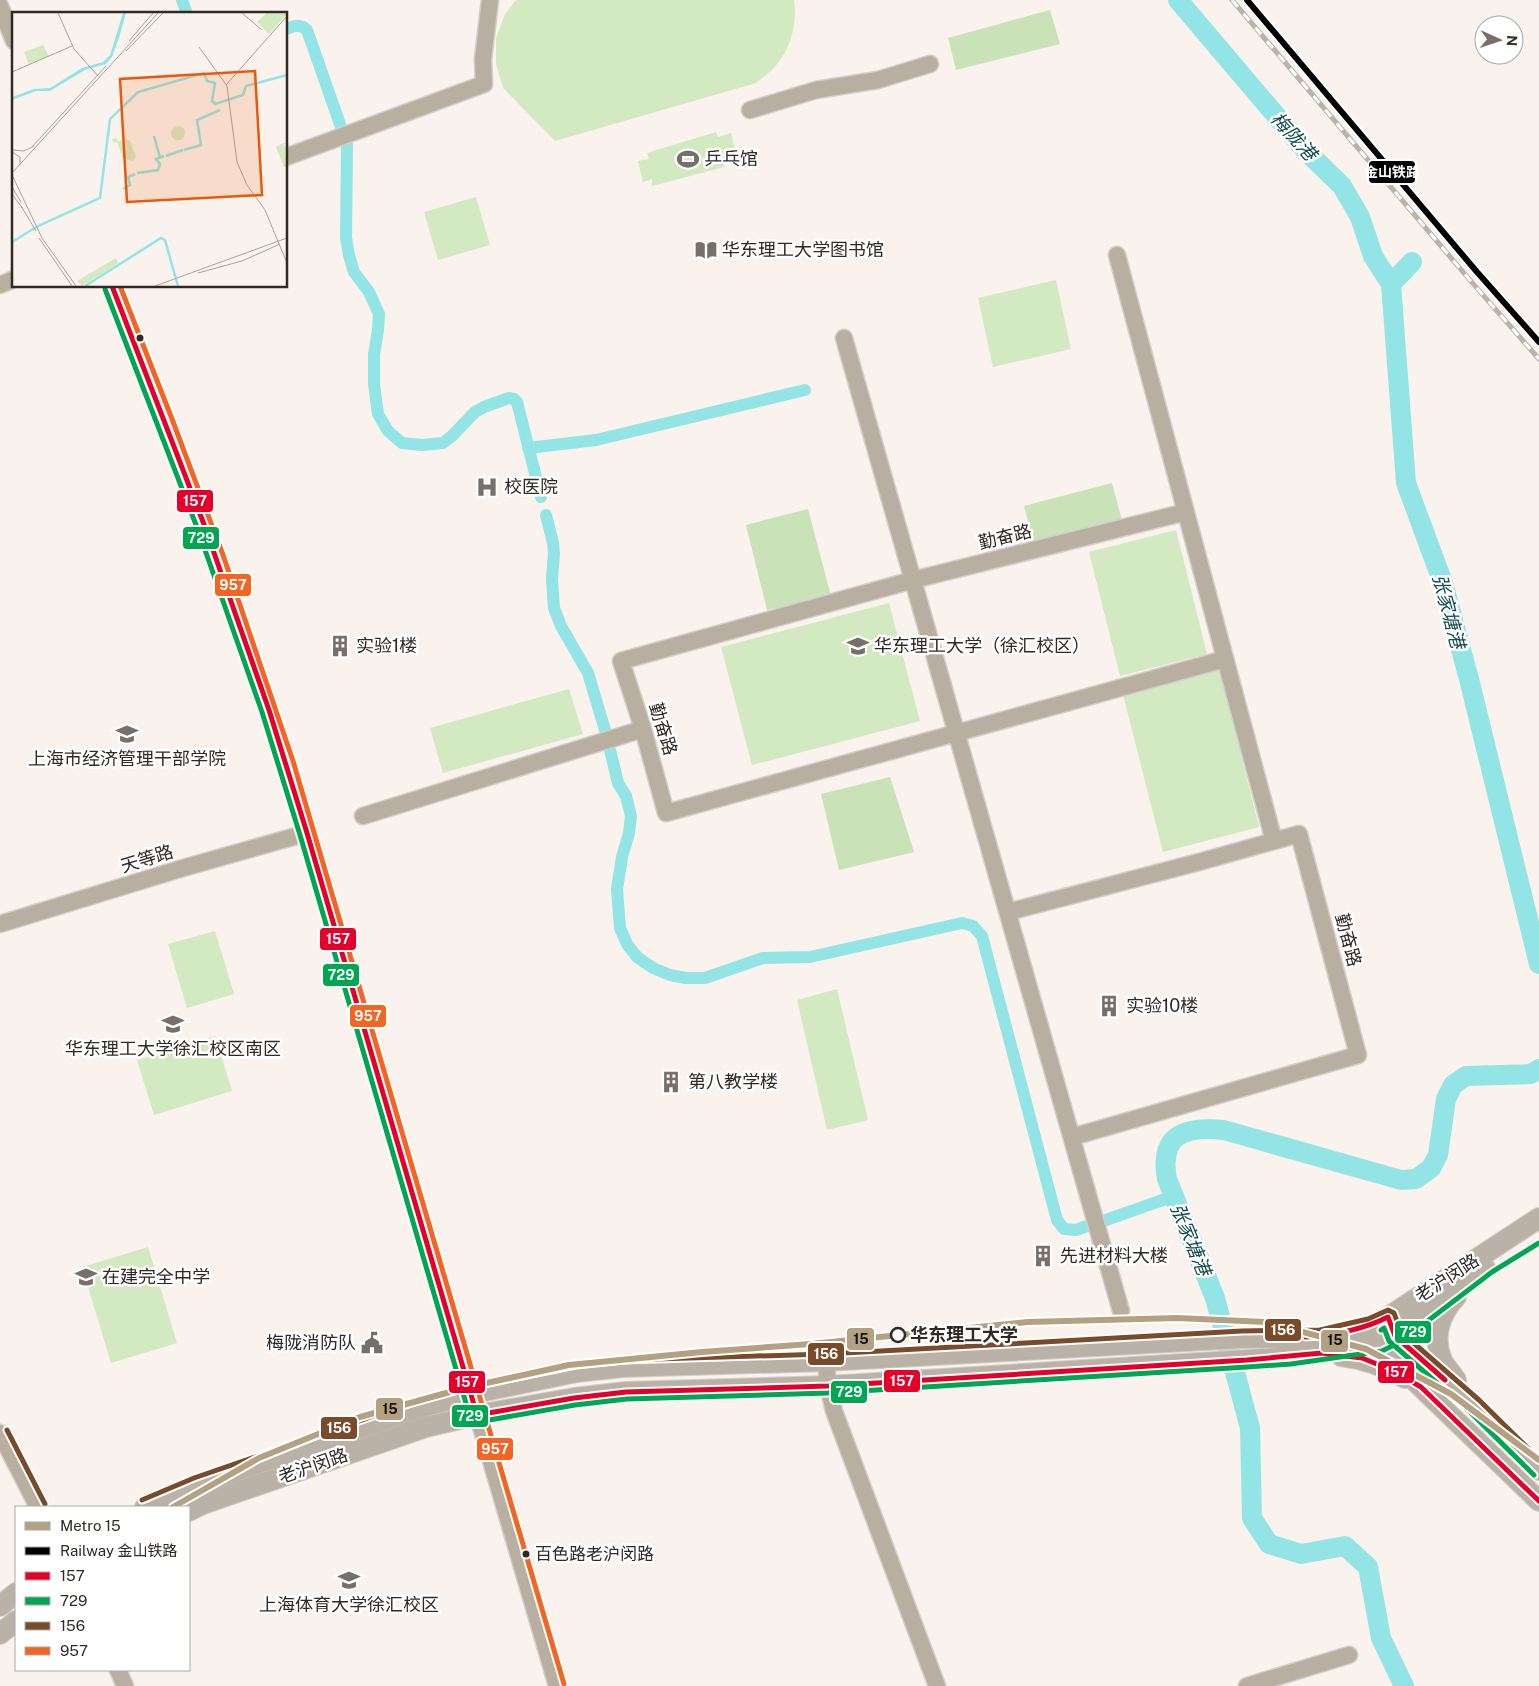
<svg xmlns="http://www.w3.org/2000/svg" width="1539" height="1686" viewBox="0 0 1539 1686" font-family="'Public Sans','Noto Sans SC',sans-serif">
	<style>
		.green { fill: #d3e9c2 }
		.forest { fill: #cae2b8 }
		.lines { fill: none; stroke-linecap: round; stroke-linejoin: round }
		.canal { stroke: #93e5e5; stroke-width: 12 }
		.river { stroke: #93e5e5; stroke-width: 20 }
		.minor-casing { stroke: #d4ceca; stroke-width: 19 }
		.major-casing { stroke: #d4ceca; stroke-width: 22 }
		.minor { stroke: #b8afa0; stroke-width: 16 }
		.major { stroke: #bab2a6; stroke-width: 20 }
		.rail-casing { stroke: #b9b3ab; stroke-width: 5 }
		.rail { stroke: #fff; stroke-width: 3; stroke-dasharray: 9; stroke-linecap: butt }
		.bus-1-casing { stroke: #fff; stroke-width: 9 }
		.bus-2-casing { stroke: #fff; stroke-width: 9 }
		.bus-3-casing { stroke: #fff; stroke-width: 9 }
		.bus-4-casing { stroke: #fff; stroke-width: 9 }
		.bus-1 { stroke: #e4002b; stroke-width: 5 }
		.bus-2 { stroke: #00a651; stroke-width: 5 }
		.bus-3 { stroke: #7a4b2a; stroke-width: 5 }
		.bus-4 { stroke: #f26522; stroke-width: 5 }
		.rail-1-casing { stroke: #fff; stroke-width: 10 }
		.rail-1 { stroke: #000; stroke-width: 6 }
		.metro-1-casing { stroke: #fff; stroke-width: 10 }
		.metro-1 { stroke: #b4a181; stroke-width: 6 }
		.bus-dot { fill: #302924; stroke: #fff; stroke-width: 2 }
		.stop-dot { fill: #fff; stroke: #302924; stroke-width: 2.5 }
		.labels { text-anchor: middle; stroke-width: 5; stroke-linejoin: round; paint-order: stroke }
		.bus-label { font-size: 17px; fill: #302924; stroke: #fff; text-anchor: start }
		.poi-label { font-size: 18px; fill: #302924; stroke: #fff; text-anchor: start }
		.street-label { font-size: 18px; fill: #302924; stroke: #fff }
		.stop-label { font-size: 18px; font-weight: bold; fill: #302924; stroke: #fff; text-anchor: start }
		.water-label { font-size: 19px; font-style: italic; fill: #144b4c; stroke: #fff }
		.inset-river { fill: none; stroke: #93e5e5; stroke-width: 2.5 }
		.inset-road { fill: none; stroke: #a9a29d; stroke-width: 1 }
		.view { fill: #e8590c; fill-opacity: 0.15; stroke: #e8590c; stroke-width: 2.5 }
		.inset-edge { fill: none; stroke: #302924; stroke-width: 2.5 }
		.line-badge { stroke: #fff; stroke-width: 2 }
		.badge-label { font-size: 14px; text-anchor: middle; font-weight: bold; fill: #fff }
		.pale-badge-label { font-size: 14px; text-anchor: middle; font-weight: bold; fill: #111 }
	</style>
	<rect width="100%" height="100%" fill="#f9f2ed"/>
	<path class="green" d="M516,0h278c3,23 -2,46 -17,64 -5,7 -14,13 -21,19l-201,58 -52,-53 -7,-24v-26l9,-24z
		M716,132l2,5 13,-4 6,25 -13,2v7l-72,19v-7l-9,3 -5,-21 11,-2 -2,-6z
		M476,197l14,48 -52,15 -14,-48z
		M1056,280l15,69 -78,18 -15,-69z
		M1176,530l31,124 -87,22 -31,-124z
		M889,603l31,118 -168,44 -31,-118z
		M1220,670l39,157 -96,25 -40,-157z
		M569,689l14,45 -140,39 -13,-45z
		M215,931l19,63 -47,14 -19,-64z
		M837,989l31,131 -41,10 -30,-130z
		M215,1036l17,55 -78,24 -17,-55z
		M148,1247l29,96 -66,20 -29,-96z"/>
	<path class="forest" d="M1050,10l10,34 -104,26 -8,-32z
		M1112,483l10,37 -88,23 -10,-37z
		M808,509l23,87 -64,14 -21,-85z
		M890,777l24,75 -75,18 -18,-76z"/>
	<g class="lines">
		<path class="canal" d="M182,0l5,14
			M286,29c8,-3 14,-6 21,1l34,97
			M347,145l-1,93 3,17 5,17 15,20 10,22 -1,16 -4,24v30l4,30 10,17 14,12 20,2 21,-2 9,-7 23,-24 9,-5 25,-9 5,1 3,3 24,95
			M528,448l68,-8 209,-50
			M546,515l7,28 1,11 -2,25 2,29 7,18 27,47 17,57
			M610,750l8,33 8,13 5,20 -2,17 -7,24 -5,32 3,39 7,16 10,13 16,11 17,7 16,3h19l58,-20 47,-1 152,-34 11,3 9,10 75,284 7,9 12,1 11,-4
			M1106,1220l68,-24"/>
		<path class="river" d="M1178,0l128,151 36,35 18,31 13,39 18,28
			M1412,262l-21,22 15,199 37,100 26,96 70,285
			M1404,1686l-23,-48 -13,-71 -23,-21 -44,8 -32,-10 -17,-26 -2,-90 -35,-130 -48,-119c-8,-45 18,-53 57,-49l177,50 15,-1 15,-11 7,-13 8,-56 7,-14 13,-9 65,-2 8,-5"/>
		<g class="minor-casing">
			<path id="minor" d="M0,6l14,35
				M750,110l66,-20 62,-10 52,-16
				M286,157l198,-73 -1,-25 7,-59
				M1117,255l157,586
				M0,285l14,-6
				M112,286c73,180 139,362 195,547l250,853
				M844,338l277,973
				M1186,512l-273,68 -292,81 22,68 23,84 559,-154
				M363,816l280,-87
				M1008,912l191,-50 100,-28 59,221 -286,82
				M0,924l183,-56 124,-35
				M826,1361l2,25 6,25 103,275
				M0,1433l38,74
				M118,1670l7,16
				M1247,1686l102,-31"/>
		</g>
		<g class="major-casing">
			<path id="major" d="M1456,1297c-16,17 -24,40 -14,63 3,7 10,13 14,20
				M1391,1324l4,12 79,70 65,64
				M1374,1333l5,11 42,43 118,114
				M1341,1356c23,3 44,10 64,22
				M145,1507l51,-22 223,-77 51,-14 107,-22 46,-5 203,-6 416,-23 79,-1 50,-11 17,-9 151,-99
				M189,1511l14,-7 223,-77 51,-12 97,-17 52,-6 202,-6 419,-26 43,-3 89,-13 16,-8 90,-68
				M0,1606l16,-13
				M0,1634l16,-13"/>
		</g>
		<use href="#minor" class="minor"/>
		<use href="#major" class="major"/>
		<g class="rail-casing">
			<path id="rail" d="M1232,0l237,279 70,80"/>
		</g>
		<use href="#rail" class="rail"/>
		<g class="bus-1-casing">
			<path id="bus-1" d="M112,286l93,241 64,183 38,123 170,582 97,-17 52,-6 202,-6 419,-26 75,-7 40,5 32,13 27,16 118,114
				M1306,1337c29,-2 56,-7 82,-20l7,19 50,44"/>
		</g>
		<g class="bus-2-casing">
			<path id="bus-2" d="M105,289l93,241 64,182 38,123 170,582 3,4 5,1 97,-17 52,-6 201,-6 419,-26 44,-3 91,-13 18,-9 92,-70 47,-29
				M1381,1330l3,-2 5,13 80,70 65,64"/>
		</g>
		<g class="bus-3-casing">
			<path id="bus-3" d="M7,1430l38,74
				M142,1500l52,-22 223,-77 51,-14 108,-22 47,-5 203,-6 416,-23 78,-1 48,-11 20,-9 6,3 7,19 78,68 60,59"/>
		</g>
		<g class="bus-4-casing">
			<path id="bus-4" d="M120,286l52,133 51,136 70,206 271,923"/>
		</g>
		<use href="#bus-1" class="bus-1"/>
		<use href="#bus-2" class="bus-2"/>
		<use href="#bus-3" class="bus-3"/>
		<use href="#bus-4" class="bus-4"/>
		<g class="rail-1-casing">
			<path id="rail-1" d="M1247,0l230,272 62,70"/>
		</g>
		<use href="#rail-1" class="rail-1"/>
		<g class="metro-1-casing">
			<path id="metro-1" d="M173,1507l86,-49 101,-41 104,-29 105,-23 133,-13 109,-8 217,-22 149,-4 89,4 100,27 85,45 88,66"/>
		</g>
		<use href="#metro-1" class="metro-1"/>
	</g>
	<defs>
		<g id="stadium-bare" transform="scale(1.725)"><path d="M0-5a6.5 5 0 1 0 0 10a6.5 5 0 1 0 0-10ZM-3.5-1.8h7v3.6h-7Z" fill="#766f6a" stroke="#fff" stroke-width="2.5" paint-order="stroke"/></g>
		<g id="library-bare" transform="scale(1.725)"><path d="M-6-4Q-3-5.5-.7-3.5V5Q-3 3-6 4ZM6-4Q3-5.5 .7-3.5V5Q3 3 6 4Z" fill="#766f6a" stroke="#fff" stroke-width="2.5" paint-order="stroke"/></g>
		<g id="hospital-bare" transform="scale(1.725)"><path d="M-5-5h3v3.5h4V-5h3V5h-3V1.5h-4V5h-3Z" fill="#766f6a" stroke="#fff" stroke-width="2.5" paint-order="stroke"/></g>
		<g id="building-bare" transform="scale(1.725)"><path d="M-4-6H4V6H1V3H-1V6H-4ZM-2.5-4.3h1.7v1.8h-1.7ZM.8-4.3h1.7v1.8H.8ZM-2.5-1h1.7V.8h-1.7ZM.8-1h1.7V.8H.8Z" fill="#766f6a" stroke="#fff" stroke-width="2.5" paint-order="stroke"/></g>
		<g id="university-bare" transform="scale(1.725)"><path d="M0-5L7-2L0 1L-7-2ZM-4 1L0 2.5L4 1V4Q0 6-4 4Z" fill="#766f6a" stroke="#fff" stroke-width="2.5" paint-order="stroke"/></g>
		<g id="school-bare" transform="scale(1.725)"><path d="M0-5L7-2L0 1L-7-2ZM-4 1L0 2.5L4 1V4Q0 6-4 4Z" fill="#766f6a" stroke="#fff" stroke-width="2.5" paint-order="stroke"/></g>
		<g id="civic-bare" transform="scale(1.725)"><path d="M-.6-6.5H3V-4.5H.6V-3L4-1V1h2V6H-6V1h2V-1L-.6-3ZM-1.2 2.5V6h2.4V2.5Z" fill="#766f6a" stroke="#fff" stroke-width="2.5" paint-order="stroke"/></g>
	</defs>
	<g fill-rule="evenodd">
		<use href="#stadium-bare" x="688" y="159"/>
		<use href="#library-bare" x="706" y="250"/>
		<use href="#hospital-bare" x="487" y="487"/>
		<use href="#building-bare" x="340" y="646"/>
		<use href="#university-bare" x="858" y="646"/>
		<use href="#school-bare" x="127" y="734"/>
		<use href="#building-bare" x="1109" y="1006"/>
		<use href="#university-bare" x="173" y="1024"/>
		<use href="#building-bare" x="671" y="1082"/>
		<use href="#building-bare" x="1043" y="1256"/>
		<use href="#school-bare" x="86" y="1277"/>
		<use href="#civic-bare" x="372" y="1343"/>
		<use href="#school-bare" x="349" y="1580"/>
	</g>
	<g class="bus-dot">
		<circle cx="140" cy="338" r="4.5"/>
		<circle cx="526" cy="1554" r="4.5"/>
	</g>
	<circle class="stop-dot" cx="898" cy="1335" r="7"/>
	<g class="labels">
		<g class="bus-label">
			<text x="535" y="1560">百色路老沪闵路</text>
		</g>
		<g class="poi-label">
			<text x="704" y="165">乒乓馆</text>
			<text x="722" y="256">华东理工大学图书馆</text>
			<text x="504" y="493">校医院</text>
			<text x="356" y="652">实验1楼</text>
			<text x="874" y="652">华东理工大学（徐汇校区）</text>
			<text x="127" y="765" text-anchor="middle">上海市经济管理干部学院</text>
			<text x="1126" y="1012">实验10楼</text>
			<text x="173" y="1055" text-anchor="middle">华东理工大学徐汇校区南区</text>
			<text x="688" y="1088">第八教学楼</text>
			<text x="1060" y="1262">先进材料大楼</text>
			<text x="102" y="1283">在建完全中学</text>
			<text x="356" y="1349" text-anchor="end">梅陇消防队</text>
			<text x="349" y="1611" text-anchor="middle">上海体育大学徐汇校区</text>
		</g>
		<g class="street-label">
			<text transform="translate(1005 537) rotate(-14)" y="6">勤奋路</text>
			<text transform="translate(663 729) rotate(73)" y="6">勤奋路</text>
			<text transform="translate(147 859) rotate(-17)" y="6">天等路</text>
			<text transform="translate(1348 940) rotate(75)" y="6">勤奋路</text>
			<text transform="translate(1447 1278) rotate(-33)" y="6">老沪闵路</text>
			<text transform="translate(313 1466) rotate(-19)" y="6">老沪闵路</text>
		</g>
		<g class="stop-label">
			<text x="910" y="1341">华东理工大学</text>
		</g>
		<g class="water-label">
			<text transform="translate(1294 136) rotate(48)" y="7">梅陇港</text>
			<text transform="translate(1449 611) rotate(75)" y="7">张家塘港</text>
			<text transform="translate(1191 1239) rotate(68)" y="7">张家塘港</text>
		</g>
	</g>
	<g transform="translate(12 12)">
		<rect width="275" height="275" fill="#f9f2ed"/>
		<path d="M255,1l20,1 -18,20 -12,-12zM31,33l6,11 -20,8 -5,-12zM159 121a7 7 0 1 1 14 0a7 7 0 1 1-14 0ZM105,126l1,4 6,-4 6,3 6,16 -4,4 -9,-3 -6,-16 -3,1 -2,-4zM271,131l4,1 -5,1 5,2v20h-3l-8,-20zM104,246l2,5 -36,23 -5,-5z" fill="#d3e9c2"/>
		<path d="M111,1h3l-7,25 -7,19 -6,7 -21,6 -35,21h-14l-24,9v-3l22,-8 16,-1 32,-20 21,-6 7,-7z" fill="#93e5e5"/>
		<path class="inset-river" d="M142,124l6,22M172,138l17,-5 -4,-25 23,-10M154,144l17,-6M125,161l21,-3 2,-6 -4,-5 8,-3M111,177l7,-4 -2,-8 7,-3M0,230l26,-16 62,-28 10,-79 28,-27 66,-19 3,8 8,2 -3,18 3,3 28,-9 3,-9 41,-11M73,274l76,-48 4,2 13,46"/>
		<path class="inset-road" d="M46,1l16,36 24,27M230,1l20,17M117,29l24,-28M187,35l28,39 10,76 10,23 18,25 22,53M114,39l37,-38M0,60l60,-26M214,73l61,-69M20,135l74,-81M1,138l11,1 10,-5M0,140l8,5v8M0,161l146,-160M0,163l30,63 34,48M0,175l9,15M0,182l11,15M9,194l15,25M27,226l33,48M186,261l44,-12 38,-17M143,274l132,-48"/>
		<path class="view" d="M243,59l7,124 -135,7 -7,-123z"/>
		<rect width="275" height="275" class="inset-edge"/>
	</g>
	<g class="line-badge">
		<rect x="1368" y="160" width="48" height="24" rx="5" fill="#000"/>
		<rect x="176" y="489" width="38" height="24" rx="5" fill="#e4002b"/>
		<rect x="182" y="526" width="38" height="24" rx="5" fill="#00a651"/>
		<rect x="214" y="573" width="38" height="24" rx="5" fill="#f26522"/>
		<rect x="319" y="927" width="38" height="24" rx="5" fill="#e4002b"/>
		<rect x="322" y="963" width="38" height="24" rx="5" fill="#00a651"/>
		<rect x="349" y="1004" width="38" height="24" rx="5" fill="#f26522"/>
		<rect x="1264" y="1318" width="38" height="24" rx="5" fill="#7a4b2a"/>
		<rect x="1394" y="1320" width="38" height="24" rx="5" fill="#00a651"/>
		<rect x="846" y="1327" width="29" height="24" rx="5" fill="#b4a181"/>
		<rect x="1320" y="1329" width="29" height="24" rx="5" fill="#b4a181"/>
		<rect x="807" y="1342" width="38" height="24" rx="5" fill="#7a4b2a"/>
		<rect x="1377" y="1360" width="38" height="24" rx="5" fill="#e4002b"/>
		<rect x="883" y="1369" width="38" height="24" rx="5" fill="#e4002b"/>
		<rect x="448" y="1370" width="38" height="24" rx="5" fill="#e4002b"/>
		<rect x="830" y="1380" width="38" height="24" rx="5" fill="#00a651"/>
		<rect x="375" y="1397" width="29" height="24" rx="5" fill="#b4a181"/>
		<rect x="451" y="1404" width="38" height="24" rx="5" fill="#00a651"/>
		<rect x="320" y="1416" width="38" height="24" rx="5" fill="#7a4b2a"/>
		<rect x="476" y="1437" width="38" height="24" rx="5" fill="#f26522"/>
	</g>
	<g class="badge-label">
		<text x="1392" y="177">金山铁路</text>
		<text x="195" y="506">157</text>
		<text x="201" y="543">729</text>
		<text x="233" y="590">957</text>
		<text x="338" y="944">157</text>
		<text x="341" y="980">729</text>
		<text x="368" y="1021">957</text>
		<text x="1283" y="1335">156</text>
		<text x="1413" y="1337">729</text>
		<text x="826" y="1359">156</text>
		<text x="1396" y="1377">157</text>
		<text x="902" y="1386">157</text>
		<text x="467" y="1387">157</text>
		<text x="849" y="1397">729</text>
		<text x="470" y="1421">729</text>
		<text x="339" y="1433">156</text>
		<text x="495" y="1454">957</text>
	</g>
	<g class="pale-badge-label">
		<text x="861" y="1344">15</text>
		<text x="1335" y="1345">15</text>
		<text x="390" y="1414">15</text>
	</g>
	<rect x="15" y="1506" width="175" height="165" fill="#ffffff" stroke="#aca9a7"/>
	<rect x="25" y="1522" width="25" height="8" fill="#b4a181" stroke="#aca9a7"/>
	<text x="60" y="1531" font-size="15" fill="#302924">Metro 15</text>
	<rect x="25" y="1547" width="25" height="8" fill="#000000" stroke="#aca9a7"/>
	<text x="60" y="1556" font-size="15" fill="#302924">Railway 金山铁路</text>
	<rect x="25" y="1572" width="25" height="8" fill="#e4002b" stroke="#aca9a7"/>
	<text x="60" y="1581" font-size="15" fill="#302924">157</text>
	<rect x="25" y="1597" width="25" height="8" fill="#00a651" stroke="#aca9a7"/>
	<text x="60" y="1606" font-size="15" fill="#302924">729</text>
	<rect x="25" y="1622" width="25" height="8" fill="#7a4b2a" stroke="#aca9a7"/>
	<text x="60" y="1631" font-size="15" fill="#302924">156</text>
	<rect x="25" y="1647" width="25" height="8" fill="#f26522" stroke="#aca9a7"/>
	<text x="60" y="1656" font-size="15" fill="#302924">957</text>
	<g transform="translate(1499 40) rotate(93)"><circle r="24" fill="#ffffff" stroke="#aca9a7"/>
	<path d="M0-4L9 19L0 12L-9 19Z" fill="#766f6a"/>
	<text y="-8" font-size="14" font-weight="bold" text-anchor="middle" fill="#302924">N</text>
	</g>
</svg>
